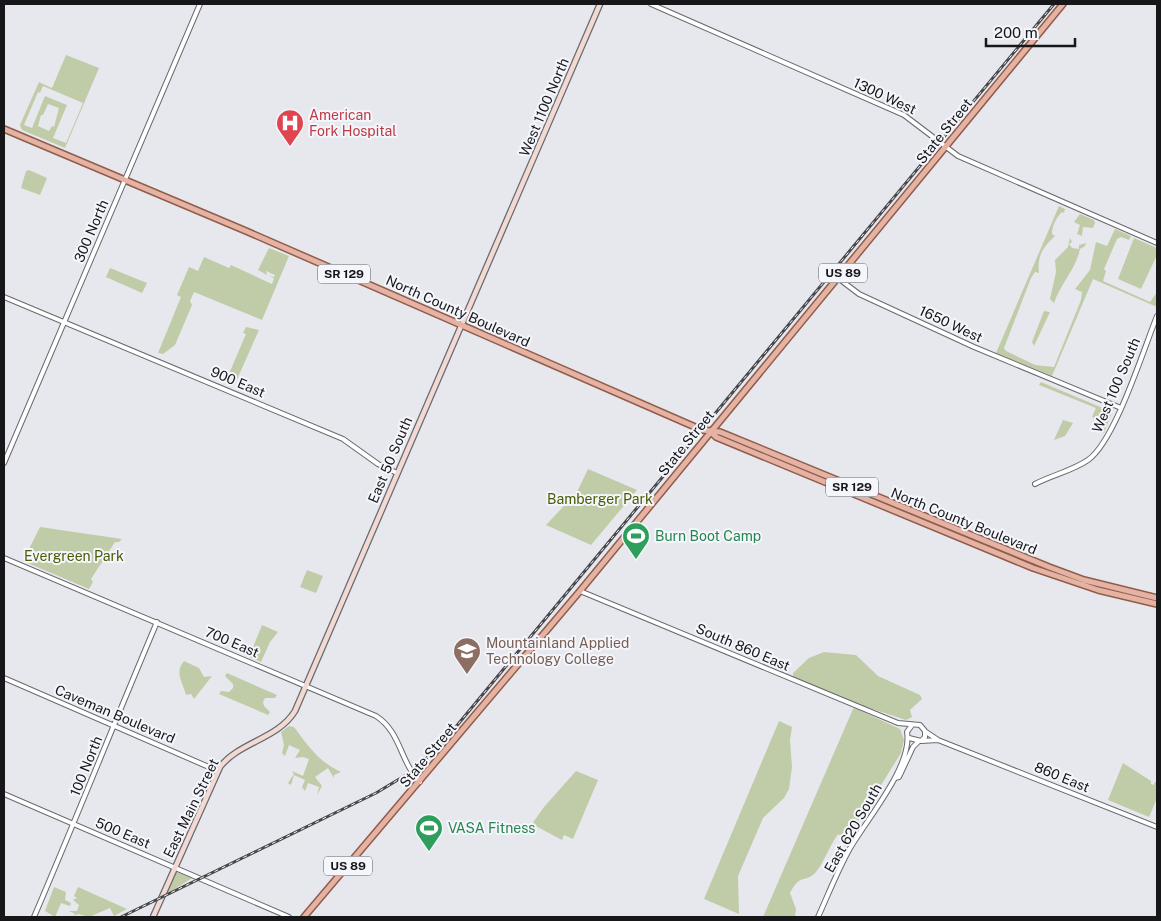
<svg xmlns="http://www.w3.org/2000/svg" width="1161" height="921" viewBox="0 0 1161 921" font-family="'Public Sans',sans-serif">
	<style>
		.green { fill: #bfcca7; fill-rule: evenodd }
		.lines { fill: none; stroke-linecap: round; stroke-linejoin: round }
		.tertiary-casing { stroke: #68696f; stroke-width: 6 }
		.secondary-casing { stroke: #68696f; stroke-width: 7 }
		.primary-casing { stroke: #915c4b; stroke-width: 8 }
		.tertiary { stroke: #fff; stroke-width: 4 }
		.secondary { stroke: #f2d9d1; stroke-width: 4.5 }
		.primary { stroke: #e5b3a3; stroke-width: 5 }
		.rail-casing { stroke: #47474a; stroke-width: 3 }
		.rail { stroke: #f4f6fc; stroke-width: 1; stroke-dasharray: 4; stroke-linecap: butt }
		.labels { text-anchor: middle; stroke-width: 4; stroke-linejoin: round; paint-order: stroke }
		.shield { fill: #f4f6fc; stroke: #595a5d; stroke-width: 1 }
		.shield-label { font-size: 12px; font-weight: bold; fill: #171719 }
		.street-label { font-size: 14px; fill: #171719; stroke: #f4f6fc }
		.health-label { font-size: 14px; fill: #be3a42; stroke: #f4f6fc; text-anchor: start }
		.park-label { font-size: 14px; fill: #495c03; stroke: #f4f6fc }
		.leisure-label { font-size: 14px; fill: #27864d; stroke: #f4f6fc; text-anchor: start }
		.education-label { font-size: 14px; fill: #785e54; stroke: #f4f6fc; text-anchor: start }
	</style>
	<rect width="100%" height="100%" fill="#e7e8ee"/>
	<path class="green" d="M66,55l33,13 -34,80 -43,-18 -2,-5 19,-43 13,6zM43,86l40,17 -17,40 -13,-5 14,-33 -22,-9 -13,32 -8,-3 14,-33 2,1zM48,104l11,4 -5,19 -2,-1 -3,5 -11,-5 3,-11h2z
		M29,170l18,8 -7,17 -19,-7 5,-17z
		M1059,206l6,3 -1,4 -2,-1c-6,6 -10,14 -10,22l3,2c-12,11 -18,20 -16,37l-4,-1 -4,6 -27,70 2,3 29,14 19,2 27,-67 1,-8 -7,-3 15,-19 6,-28 11,4 8,-17 16,7 -2,4 -8,-3 -4,2 -13,30 2,2 -3,10 47,21 7,-10v15l-64,-28 -41,97 -56,-23z
		M1080,214l14,6 1,3 -2,5 -10,-1 -1,9 -5,-2 3,-9 -6,-3z
		M1070,238l2,4 -3,2 3,4 7,1v-4l7,-2 -1,3 -5,3c-4,20 -19,34 -26,54l-4,-4 6,-27 -1,-12 13,-13z
		M1134,238l23,10v7l-16,34 -23,-10z
		M269,248l20,8 -27,64 -68,-28 -4,9 2,4 -17,40 -12,9 -5,-1 23,-56 -4,-2 12,-28 9,4 6,-14 25,11 2,-3 41,19 2,-6 -6,-2 6,1 1,-2 -9,-4 1,4 -9,-5z
		M110,268l37,15 -5,10 -36,-16z
		M1044,311l6,1 -16,34 -2,-4z
		M246,327l13,3 -24,54 -9,-4v-4h2l18,-42 -3,-1z
		M1041,382l71,30 -8,21 -12,-4 4,-10 -4,-2 4,-9 -57,-23z
		M1063,420l10,3 -8,13 -11,4z
		M588,469l49,21 -46,55 -45,-20 31,-33z
		M40,527l82,12 -3,3h-4l-24,37 2,3 -4,7 -66,-28z
		M307,570l16,6 -7,17 -16,-6z
		M262,625l16,7 -8,10 -9,20 -12,-5z
		M824,652l32,3 22,21 42,19 2,4 -12,11 2,7 -6,3 -58,-19 -55,-24v-4l16,-15z
		M184,661l15,7 5,9 8,-1 -18,23 -3,-5 -5,1c-3,-13 -12,-22 -2,-34z
		M227,673l50,22 -2,3h-10l-2,4 1,4 6,6 -2,3 -49,-21 2,-3 8,1 4,-4v-4l-8,-8z
		M855,708l45,21 4,11 -3,13 -54,87 -9,-6c-8,11 -14,28 -22,38 -11,12 -15,0 -26,21l6,16 -1,8h-32l90,-208z
		M779,721l13,6 -2,13 2,27 -3,22 -5,9 -21,20 -25,58 1,38 -35,-15z
		M289,726l5,1c14,19 25,35 47,45l-7,3v3l-6,-10 -13,9 7,9 -5,9 2,-8 -11,-4 -3,8 -3,-4 3,-7 -11,-5 -3,10 -3,-2 6,-9 -2,-3 11,5 6,-17 -6,-2 -8,1 5,-8 -11,-5 -4,11 -3,-3 2,-8 -3,-13z
		M1123,763l28,18v3l2,1 4,-5v18l-8,19 -41,-17z
		M576,771l22,9 -25,59 -9,-4 -2,5 -30,-16 12,-17z
		M176,871l16,7 -28,18z
		M54,887l12,5 -1,8 6,3 -1,3 -9,-3 -6,14 -10,-6z
		M78,887l49,22 -13,7 -4,-8 -21,9 -11,-3 -4,2 1,-2 -6,-3h8l2,-6 -6,-5 4,-2 -3,-2z"/>
	<g class="lines">
		<g class="tertiary-casing">
			<path id="tertiary" d="M651,4l253,111 54,41 199,87
				M838,278l21,16 115,53 147,61
				M4,297l339,142 35,25 19,9
				M4,463l196,-459
				M1035,484c17,-9 37,-13 53,-24 27,-19 55,-109 69,-144
				M4,558l372,158c25,16 24,46 44,66
				M580,591l318,132 22,2 5,6v6l-4,4 -12,-3
				M4,678l214,93
				M926,732l12,8 219,87
				M921,741l17,-1
				M895,778l4,-1 14,-30 5,-5
				M4,794l285,123
				M34,917c42,-98 81,-196 123,-295
				M818,917c10,-22 19,-45 31,-67 17,-30 64,-84 58,-118l5,-7"/>
		</g>
		<g class="secondary-casing">
			<path id="secondary" d="M153,917l67,-150c19,-25 58,-28 75,-56l305,-707"/>
		</g>
		<g class="primary-casing">
			<path id="primary" d="M4,129l242,102 456,199 18,2 329,135 35,13 73,18
				M711,432l5,5 317,131 65,22 59,14
				M304,917l276,-326 483,-587"/>
		</g>
		<use href="#tertiary" class="tertiary"/>
		<use href="#secondary" class="secondary"/>
		<use href="#primary" class="primary"/>
		<g class="rail-casing">
			<path id="rail" d="M121,917l255,-124 35,-21 29,-26 614,-742"/>
		</g>
		<use href="#rail" class="rail"/>
	</g>
	<defs>
		<g id="hospital-pin" transform="scale(1.4375)"><path d="M0 17L-7.5 6A9.5 9.5 0 1 1 7.5 6Z" fill="#e0444e" stroke="#f4f6fc"/><path d="M-5-5h3v3.5h4V-5h3V5h-3V1.5h-4V5h-3Z" fill="#fff"/></g>
		<g id="stadium-pin" transform="scale(1.4375)"><path d="M0 17L-7.5 6A9.5 9.5 0 1 1 7.5 6Z" fill="#2e9e5b" stroke="#f4f6fc"/><path d="M0-5a6.5 5 0 1 0 0 10a6.5 5 0 1 0 0-10ZM-3.5-1.8h7v3.6h-7Z" fill="#fff"/></g>
		<g id="university-pin" transform="scale(1.4375)"><path d="M0 17L-7.5 6A9.5 9.5 0 1 1 7.5 6Z" fill="#8d6e63" stroke="#f4f6fc"/><path d="M0-5L7-2L0 1L-7-2ZM-4 1L0 2.5L4 1V4Q0 6-4 4Z" fill="#fff"/></g>
	</defs>
	<g fill-rule="evenodd">
		<use href="#hospital-pin" x="290" y="123"/>
		<use href="#stadium-pin" x="636" y="536"/>
		<use href="#university-pin" x="467" y="651"/>
		<use href="#stadium-pin" x="429" y="828"/>
	</g>
	<g class="labels">
		<g class="shield">
			<rect x="819" y="263.5" width="48" height="19" rx="4"/>
			<rect x="318" y="264.5" width="52" height="19" rx="4"/>
			<rect x="826" y="477.5" width="52" height="19" rx="4"/>
			<rect x="324" y="856.5" width="48" height="19" rx="4"/>
		</g>
		<g class="shield-label">
			<text x="843" y="277">US 89</text>
			<text x="344" y="278">SR 129</text>
			<text x="852" y="491">SR 129</text>
			<text x="348" y="870">US 89</text>
		</g>
		<g class="street-label">
			<text transform="translate(885 96) rotate(25)" y="5">1300 West</text>
			<text transform="translate(544 107) rotate(-67)" y="5">West 1100 North</text>
			<text transform="translate(944 131) rotate(-51)" y="5">State Street</text>
			<text transform="translate(91 231) rotate(-67)" y="5">300 North</text>
			<text transform="translate(458 311) rotate(24)" y="5">North County Boulevard</text>
			<text transform="translate(951 324) rotate(25)" y="5">1650 West</text>
			<text transform="translate(238 382) rotate(23)" y="5">900 East</text>
			<text transform="translate(1116 385) rotate(-67)" y="5">West 100 South</text>
			<text transform="translate(686 443) rotate(-51)" y="5">State Street</text>
			<text transform="translate(390 460) rotate(-67)" y="5">East 50 South</text>
			<text transform="translate(964 521) rotate(22)" y="5">North County Boulevard</text>
			<text transform="translate(232 642) rotate(23)" y="5">700 East</text>
			<text transform="translate(743 647) rotate(23)" y="5">South 860 East</text>
			<text transform="translate(115 714) rotate(23)" y="5">Caveman Boulevard</text>
			<text transform="translate(428 755) rotate(-50)" y="5">State Street</text>
			<text transform="translate(86 766) rotate(-68)" y="5">100 North</text>
			<text transform="translate(1062 777) rotate(22)" y="5">860 East</text>
			<text transform="translate(191 808) rotate(-64)" y="5">East Main Street</text>
			<text transform="translate(853 828) rotate(-60)" y="5">East 620 South</text>
			<text transform="translate(123 833) rotate(23)" y="5">500 East</text>
		</g>
		<g class="health-label">
			<text x="309" y="120">American<tspan x="309" dy="16">Fork Hospital</tspan></text>
		</g>
		<g class="park-label">
			<text x="600" y="504">Bamberger Park</text>
			<text x="74" y="561">Evergreen Park</text>
		</g>
		<g class="leisure-label">
			<text x="655" y="541">Burn Boot Camp</text>
			<text x="448" y="833">VASA Fitness</text>
		</g>
		<g class="education-label">
			<text x="486" y="648">Mountainland Applied<tspan x="486" dy="16">Technology College</tspan></text>
		</g>
	</g>
	<rect width="1161" height="921" fill="none" stroke="#171719" stroke-width="10"/>
	<path d="M986 38v8h89v-8" fill="none" stroke="#171719" stroke-width="2.5"/>
	<text x="994" y="38" font-size="15" fill="#171719" stroke="#f4f6fc" stroke-width="4" paint-order="stroke">200 m</text>
</svg>
